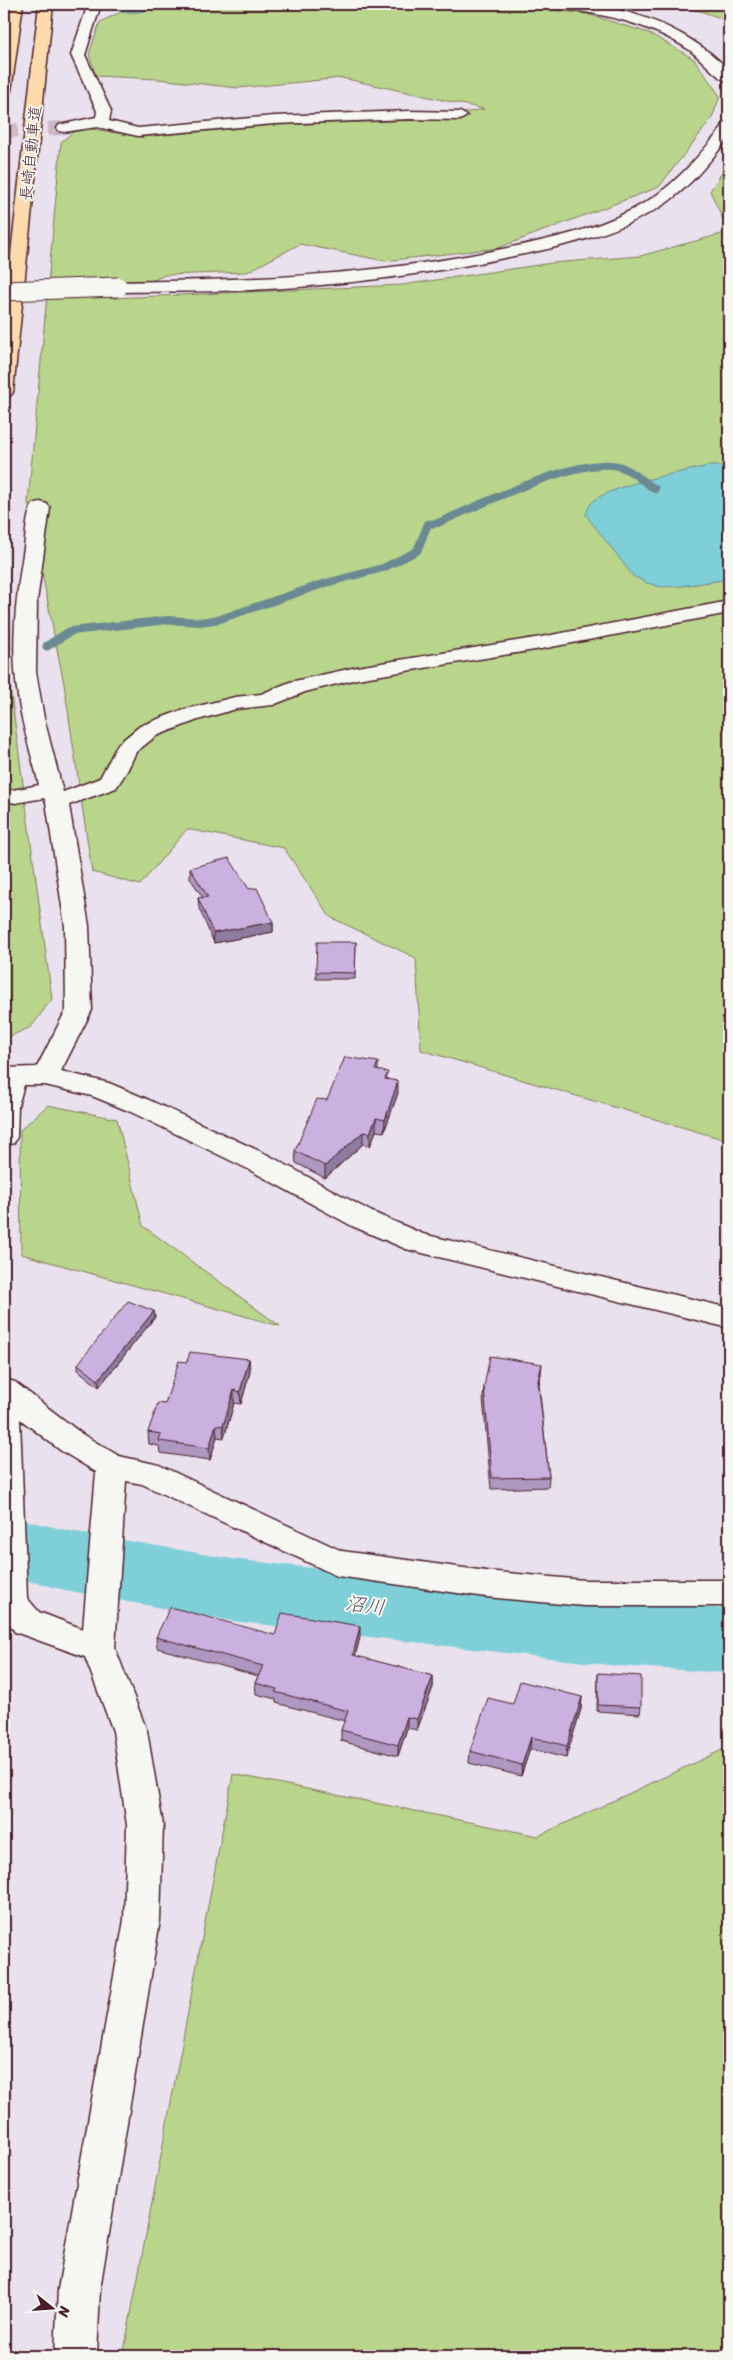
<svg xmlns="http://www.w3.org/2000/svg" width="733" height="2360" viewBox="0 0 733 2360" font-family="Sriracha,'Klee One',sans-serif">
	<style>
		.green { fill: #b9d48b; stroke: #827a5b }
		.water { fill: #7fcfd8; stroke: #6a8993 }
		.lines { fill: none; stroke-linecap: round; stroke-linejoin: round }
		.stream-far1 { stroke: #6a8993; stroke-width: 8 }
		.stream { stroke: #6a8993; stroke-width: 9 }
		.river { fill: #7fcfd8; fill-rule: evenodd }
		.minor-tunnel { stroke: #c9bac6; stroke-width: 14; stroke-dasharray: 14 8; stroke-linecap: butt }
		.minor-casing { stroke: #4a1f2b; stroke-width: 3 }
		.highway-casing { stroke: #4a1f2b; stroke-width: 3 }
		.minor { fill: #f6f6f2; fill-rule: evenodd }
		.highway { fill: #fedbac; fill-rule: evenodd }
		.minor-bridge-casing { stroke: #4a1f2b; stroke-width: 21; stroke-linecap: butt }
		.minor-bridge { stroke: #f6f6f2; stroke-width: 19 }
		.wall { fill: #ae98c1; stroke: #4a1f2b }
		.shaded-wall { fill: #8d7c9d; stroke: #4a1f2b }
		.building { fill: #cab1e0; stroke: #4a1f2b }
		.labels { text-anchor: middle; stroke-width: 4; stroke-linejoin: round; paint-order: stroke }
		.far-street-label { font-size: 16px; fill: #4a1f2b; stroke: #f6f6f2 }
		.water-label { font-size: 20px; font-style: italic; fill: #5a545f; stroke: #f6f6f2 }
	</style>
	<rect width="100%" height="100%" fill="#e9e1ed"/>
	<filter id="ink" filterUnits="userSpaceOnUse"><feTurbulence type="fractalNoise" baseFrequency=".02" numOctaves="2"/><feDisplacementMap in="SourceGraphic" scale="10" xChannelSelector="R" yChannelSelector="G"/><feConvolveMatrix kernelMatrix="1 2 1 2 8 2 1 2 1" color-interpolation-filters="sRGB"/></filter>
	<g filter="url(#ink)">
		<path class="green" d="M164,4h334l89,10 62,19 45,26 26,37 -8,22 -53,69 -161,61 -113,13 -85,-17 -53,28 -82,3 -52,23 289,-13 150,-22 88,-7 89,-24 -19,-41 19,-29v304h-20l-66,15 38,105 48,-7v562l-308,-91 -5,-92 -86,-41 -46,-69 -97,-19 -47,56 -48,-13 -28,-188 -36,-182 33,-360 18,-15 63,10 133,-12 152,-5 57,-11 -142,-31 -104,10 -80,-9 -62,-3 -7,-22 11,-32 21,-10h17z
			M680,4h49v21l-3,-5z
			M8,672l44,327 -21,28 -27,12v-296z
			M48,1105l69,14 26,107 137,100 -259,-72 -1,-124z
			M722,1750h7v606h-606l110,-582 305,62z"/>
		<path class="water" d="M116,4h48l-26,8h-17z
			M710,466h19v113l-48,7 -19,1 -15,-4 -14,-7 -47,-61c1,-3 2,-8 4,-10 12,-19 96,-34 120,-39z"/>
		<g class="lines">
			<path class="stream-far1" d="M67,633l4,-2 97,-11 32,2 20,-3 106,-36 57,-15 34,-17 11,-27 10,-1c42,-18 130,-62 174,-58 16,1 30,16 43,24"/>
			<path class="stream" d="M47,646l22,-14"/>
			<path class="river" d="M4,1515l61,15 167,29 386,43 111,7v64l-111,-7 -386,-45 -167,-31 -61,-15z"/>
			<path class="minor-tunnel" d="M4,131l60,-3"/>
			<g class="minor-casing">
				<path id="minor" d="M88,4h13l-16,51 26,56 -2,10 29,7 136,-12 135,-5 51,1 7,4 -7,4 -51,-1 -135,5 -136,12 -41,-9 -33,5 -5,-1 -2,-3 2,-3 37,-8 1,-6 -26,-56z
					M551,4c64,-4 134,21 178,66v12c-11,-2 -29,-25 -41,-33 -39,-26 -85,-35 -130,-41z
					M729,122v16c-21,25 -41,52 -69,69 -46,28 -99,40 -151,50 -79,17 -159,27 -240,32 -50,3 -101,2 -151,3l-6,-1 -2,-4 2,-4 6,-1c132,-2 254,-6 384,-33 51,-10 103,-21 147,-49 28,-17 49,-44 70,-68l5,-9z
					M40,502l7,2 3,4 -13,93 -1,71 8,46 19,74 37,-14 18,-34 22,-18 42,-16 53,-13 26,-3 29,-12 67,-15 184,-30 188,-36v12l-188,36 -184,30 -52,13 -32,13 -37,4 -38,11 -42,16 -20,16 -9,19 -11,17 -47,17 20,121 3,84 -31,61 48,12 40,17 119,55 104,57 51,22 306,74v20l-323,-79 -54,-23 -104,-57 -117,-57 -39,-16 -47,-11h-21l-6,21 -1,31 -3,6 -10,3v-78l33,-1 29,-57 -1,-84 -19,-124 -2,-4 -29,5 -8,-2 -3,-5 3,-5 32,-6c-7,-29 -17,-59 -21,-89 -8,-48 -2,-100 6,-148 2,-13 2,-33 9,-44z
					M4,1379l11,3 67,52 37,22 40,9 183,86 144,20 98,9h145v26h-145l-98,-9 -149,-21 -195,-92 -16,-3 -11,167 32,83 16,94 -3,95 -60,369 -3,67h-42l3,-67 66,-369 3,-95 -14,-94 -28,-74 -70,-25 -11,-15zM20,1419l40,31 36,22 -13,157 -44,-17 -12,-14z"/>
			</g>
			<g class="highway-casing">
				<path id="highway" d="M9,4h14l-12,87 -7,4v-51z
					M39,4h14l-40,388 -3,4 -6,1v-81z"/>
			</g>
			<use href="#minor" class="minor"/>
			<use href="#highway" class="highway"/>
			<g class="minor-bridge-casing">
				<path id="minor-bridge" d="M4,291l114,-4"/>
			</g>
			<use href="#minor-bridge" class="minor-bridge"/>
		</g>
		<path class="wall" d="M190,868l59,21 24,33v10l-59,11 -15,-35 -1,-10h5l-13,-20z
			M356,942l-1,37h-39v-7z
			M378,1062v8l10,9 10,14 -14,39 -8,-1 -6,15 -7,-2 -38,34 -29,-15 -1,-12 32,-51z
			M154,1311l1,6 -56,70 -21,-17v-6z
			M249,1359l1,13 -9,32 -7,-1 -10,35 -7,-1 -7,23 -50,-7 -1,-7 -10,-2 -1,-12 17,-28 22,-42z
			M541,1374l-2,11 10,92 -1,10 -57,2 -8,-91 1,-11z
			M275,1635l85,2 -5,19 78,20v11l-16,43 -10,-2 -9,28 -57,-15v-11l4,-9 -69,-18v-4l-20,-5 -1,-11 3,-7 -101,-28 -1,-11z
			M598,1673l43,34 -1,7 -43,-3z
			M582,1697l-1,12 -15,49 -36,-9 -9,27 -52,-13 1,-12 43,-47z"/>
		<path class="shaded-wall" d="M273,922v10l-59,11 -1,-10z
			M398,1081v12l-14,39 1,-12z
			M376,1118v13l-6,15v-13z
			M363,1132v12l-38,34v-12z
			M154,1311l1,6 -56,70 -1,-7z
			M249,1359l1,13 -9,32 -1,-12z
			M542,1364l-1,10 -4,17 1,-10z
			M234,1390v13l-10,35 -1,-12z
			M216,1425l1,12 -7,23 -1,-12z
			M360,1626v11l-7,29v-11z
			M433,1676v11l-16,43v-11z
			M582,1697l-1,12 -15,49 1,-12z
			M407,1717v11l-9,28v-11z
			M531,1737l-1,12 -9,27 1,-11z"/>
		<path class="building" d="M229,858l20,31 8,-1 16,34 -60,11 -15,-35 10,-1 -18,-29z
			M317,942h39l-1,31 -39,-1z
			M345,1057l33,5 -3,8 13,2 -3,7 13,2 -13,39 -9,-2 -6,15 -7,-1 -38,34 -30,-15 22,-52 10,1z
			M128,1301l26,10 -56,69 -20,-16z
			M190,1352l59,7 -9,33 -6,-2 -11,36 -7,-1 -7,23 -50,-7 2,-7 -13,-2 10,-29 7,1 14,-43 8,1z
			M490,1356l52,8 -4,17 11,96 -57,1 -8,-91z
			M170,1607l105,28 7,-22 78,13 -7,29 80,21 -16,43 -10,-2 -9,28 -57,-15 7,-19 -73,-19 2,-3 -22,-6 8,-17 -107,-29z
			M598,1673l43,3v31l-43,-2z
			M520,1681l62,16 -15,49 -36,-9 -9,28 -52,-14 18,-53 25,6z"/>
	</g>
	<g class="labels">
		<g class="far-street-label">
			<text transform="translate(30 153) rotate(-84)" y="6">長崎自動車道</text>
		</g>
		<g class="water-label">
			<text transform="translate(365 1605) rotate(7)" y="7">沼川</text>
		</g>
	</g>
	<rect width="733" height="2360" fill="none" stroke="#f6f6f2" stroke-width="20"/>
	<rect x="10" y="10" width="713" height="2340" fill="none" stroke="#4a1f2b" stroke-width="2" filter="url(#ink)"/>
	<g transform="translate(52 2308) rotate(107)" stroke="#f6f6f2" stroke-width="4" paint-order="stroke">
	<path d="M0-4L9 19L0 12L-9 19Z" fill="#4a1f2b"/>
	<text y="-8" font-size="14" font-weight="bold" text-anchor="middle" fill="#4a1f2b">N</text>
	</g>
</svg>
